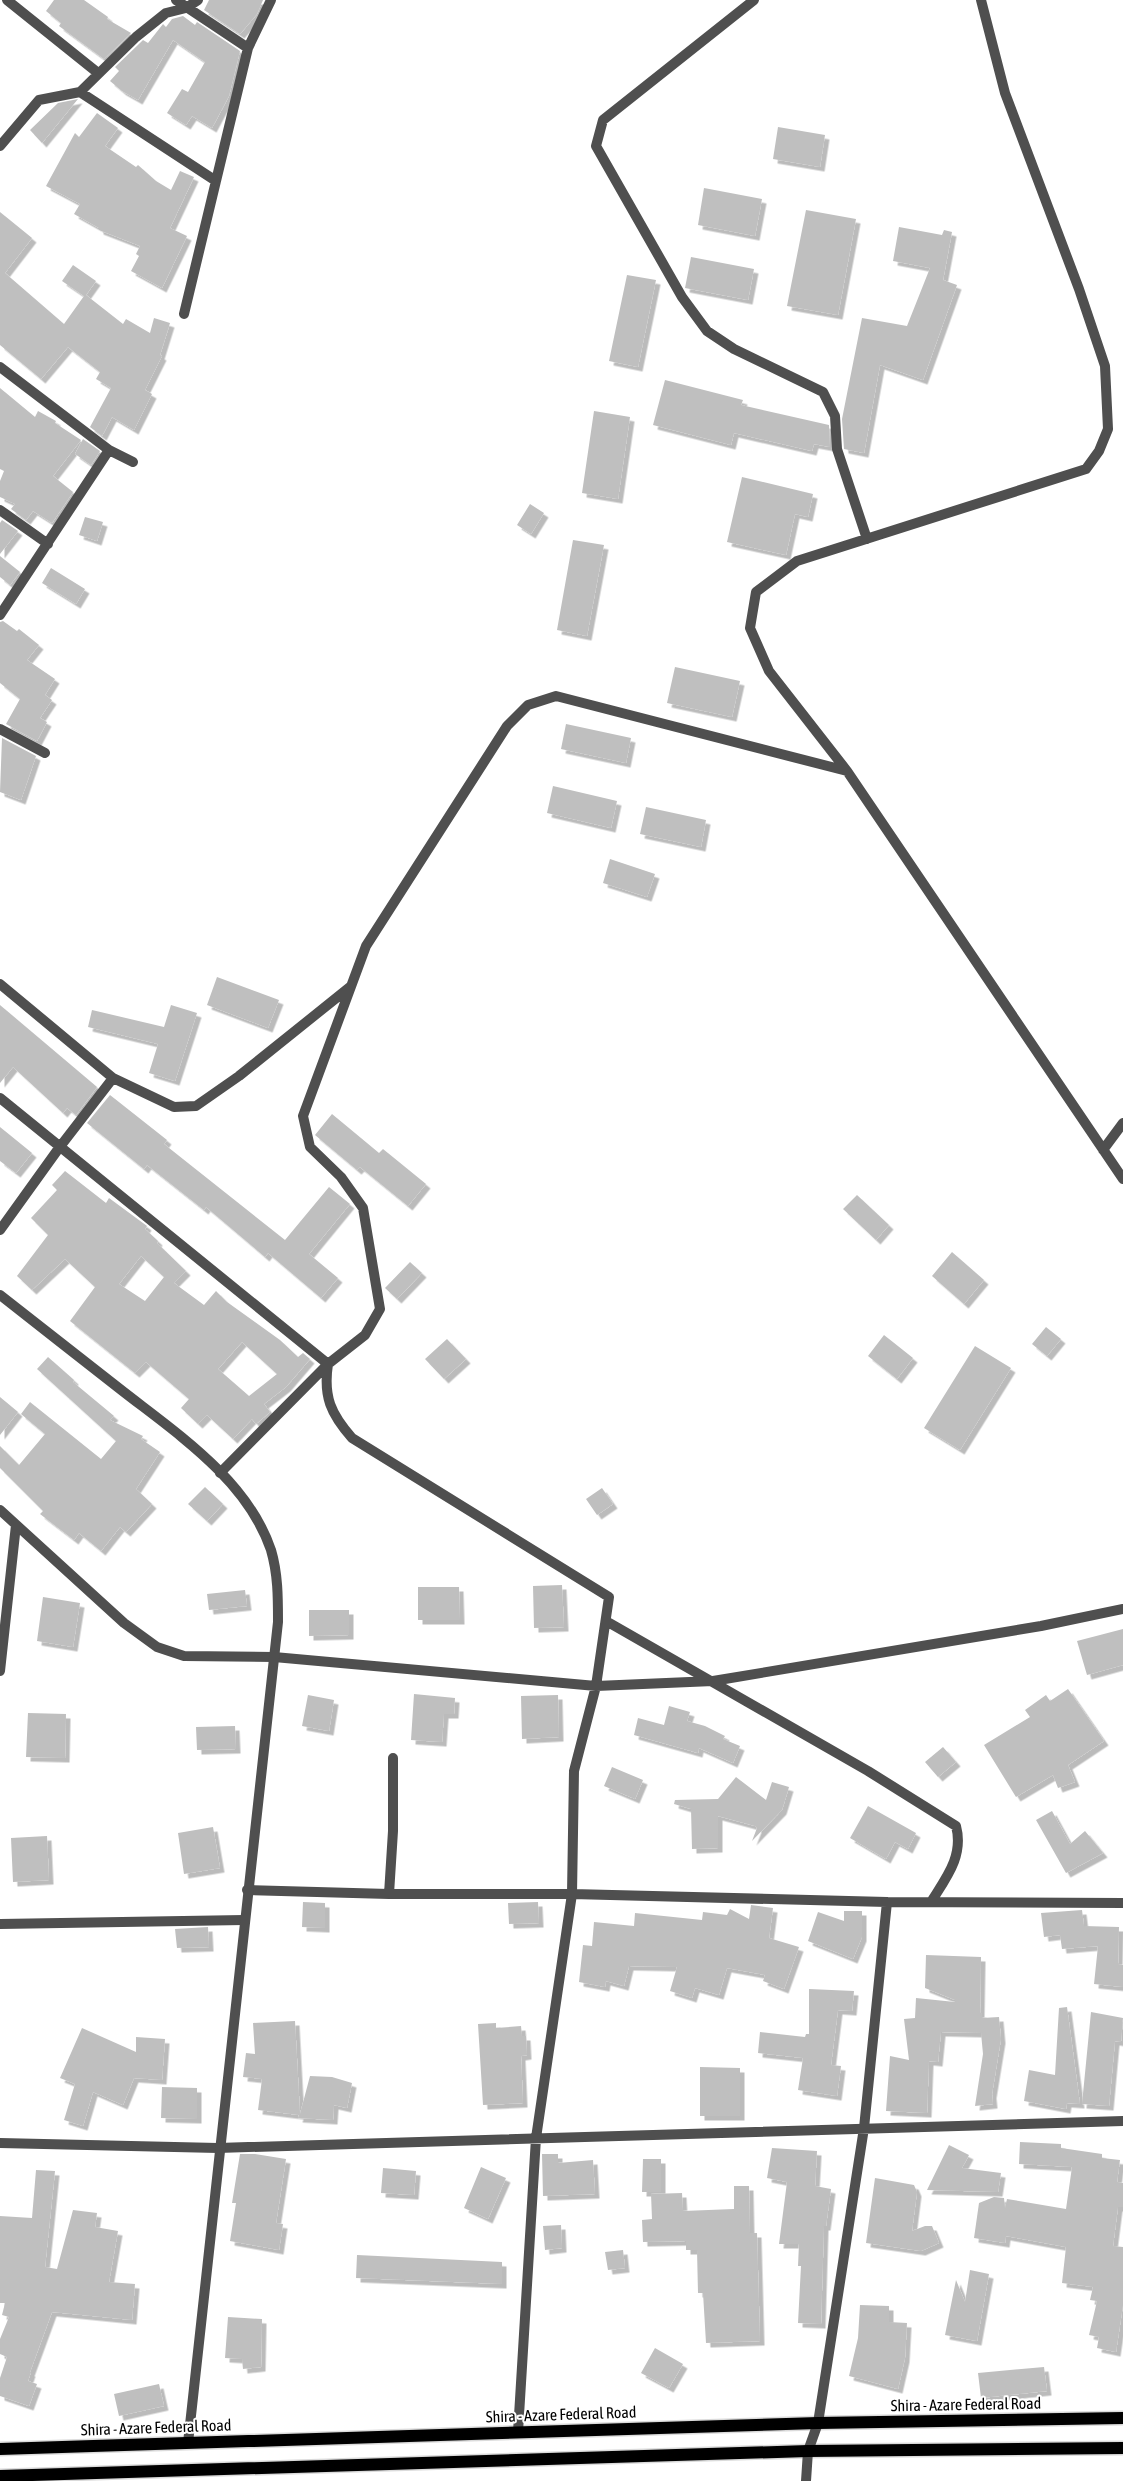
<svg xmlns="http://www.w3.org/2000/svg" width="1123" height="2481" viewBox="0 0 1123 2481" font-family="'Asap Condensed',sans-serif">
	<style>
		.building { fill: #bfbfbf; fill-rule: evenodd; filter: url(#shadow) }
		.lines { fill: none; stroke-linecap: round; stroke-linejoin: round }
		.primary-casing { stroke: #dbdbdb; stroke-width: 15 }
		.minor { stroke: #4f4f4f; stroke-width: 10 }
		.tertiary { stroke: #4f4f4f; stroke-width: 10 }
		.primary { stroke: #000; stroke-width: 12 }
		.labels { text-anchor: middle; stroke-width: 4; stroke-linejoin: round; paint-order: stroke }
		.street-label { font-size: 16px; fill: #000; stroke: #fff }
	</style>
	<defs>
		<filter id="shadow"><feDropShadow dx="4.5" dy="4.5" stdDeviation="0" flood-color="#0004"/></filter>
	</defs>
	<rect width="100%" height="100%" fill="#fff"/>
	<path class="building" d="M54,0h30l24,17 -1,2 24,14 -27,26 -45,-33 2,-3 -15,-12z
		M209,0h54l-6,14 -17,20 -36,-24z
		M183,16l12,9 2,-3 43,29 -11,45 -17,32 -20,-12 -6,9 -19,-12 15,-24 6,3 17,-30 -32,-22 -35,60 -16,-9 -12,-10 9,-10 -4,-4 26,-25 2,-2 5,3 15,-19 3,3 6,-8z
		M78,99l-36,44 -12,-13 28,-27z
		M97,113l21,15 -13,18 31,21 2,-2 18,16 15,9 9,-19 14,6 -24,51 17,8 -25,52 -31,-17 8,-15 -3,-2 4,-8 -41,-16v-2l-25,-14 6,-10 -34,-18 29,-53 4,4z
		M778,127l47,8 -5,32 -47,-8z
		M704,188l58,11 -7,37 -57,-11z
		M806,210l50,9 -18,96 -51,-9z
		M0,212l32,26 -27,35 59,51 20,-28 -22,-15 11,-16 23,16 -10,14 37,29 3,-5 24,14 4,-15 16,5 -10,32 2,1 -17,34 7,4 -18,36 -22,-13 -10,19 -12,-9 21,-39 -15,-9 4,-7 -32,-25 -27,32 -41,-34z
		M899,227l43,8 2,-5 8,2 -9,48 14,5 -34,95 -43,-15 -16,88 -20,-4 -2,-30 20,-101 45,8 23,-58 -37,-7z
		M691,257l63,12 -6,31 -63,-12z
		M627,275l29,5 -18,87 -29,-6z
		M665,380l78,20 -2,5 88,20 1,22 -16,-3 -2,7 -78,-18 -3,12 -78,-20z
		M0,388l35,29 3,-6 18,10 -1,2 26,17 -28,36 20,16 -21,31 -19,-12 -7,9 -15,-11 4,-5 -15,-7v-16l4,-10 -4,-2z
		M594,411l36,6 -12,82 -36,-6z
		M83,439l17,12 -9,14 -16,-11z
		M742,477l71,17 -5,23 -13,-3 -9,41 -59,-13z
		M530,504l14,9 -13,21 -14,-9z
		M85,517l18,5 -6,19 -18,-6z
		M2,520l16,11 -18,23v-31z
		M573,540l31,5 -17,91 -30,-6z
		M0,556l20,16 -10,13 -10,-8z
		M51,568l34,21 -9,15 -34,-21z
		M3,621l14,10 2,-2 20,16 -12,15 28,19 -10,16 7,5 -12,18 7,4 -10,19 -31,-17 14,-25 -20,-16v-61z
		M675,667l65,14 -8,36 -65,-14z
		M566,724l65,14 -5,25 -65,-14z
		M2,738l34,18 -15,44 -21,-8z
		M553,786l64,15 -6,27 -64,-15z
		M646,807l60,13 -5,27 -61,-13z
		M610,859l45,15 -8,23 -44,-14z
		M217,977l62,23 -11,28 -61,-23z
		M0,1005l97,82 -21,28 -9,-7 -4,5 -50,-46 -13,16z
		M171,1005l26,8 -22,68 -26,-8 9,-29 -70,-17 4,-17 72,17z
		M110,1095l57,45 -3,4 121,96 44,-53 21,17 -41,50 29,24 -17,20 -53,-45 -3,4 -59,-50 -2,3 -57,-45 -3,4 -57,-46z
		M332,1114l47,39 4,-4 43,35 -18,22 -48,-39 -3,3 -42,-35z
		M0,1127l32,26 -16,20 -16,-12z
		M65,1171l41,32 3,-5 38,28 -2,3 13,12 -1,2 29,28 -12,12 30,22 12,-14 11,11 53,38 18,17 5,-4 7,6 -24,28 -22,17 6,8 -14,12 -4,-5 -19,20 -26,-24 -9,9 -17,-16 8,-9 -43,-37 -11,11 -65,-52 25,-34 -30,-28 -33,31 -15,-14 31,-41 -17,-17 26,-28 -5,-5zM141,1256l23,21 -19,24 -26,-17zM242,1342l35,32 -28,22 -31,-27z
		M857,1195l32,30 -13,15 -33,-31z
		M952,1252l32,28 -20,24 -32,-28z
		M410,1262l12,11 -25,26 -12,-11z
		M1046,1327l15,12 -14,17 -15,-12z
		M884,1335l29,23 -16,21 -29,-23z
		M447,1339l19,20 -22,20 -19,-20z
		M975,1346l36,22 -51,82 -36,-22z
		M48,1357l26,23 -1,2 41,34 -4,4 33,16 -2,3 19,13 -24,37 16,15 -26,28 -6,-5 -19,24 -22,-18 -5,7 -34,-26 3,-3 -43,-43v-22l19,19 26,-31 -24,-20 9,-12 71,57 15,-18 -79,-72z
		M0,1397l18,15 -18,23z
		M205,1487l18,17 -16,17 -19,-17z
		M602,1488l11,16 -16,11 -11,-16z
		M562,1585l2,42 -30,1 -1,-42z
		M418,1587h41l1,33h-42z
		M245,1590l2,16 -38,4 -2,-16z
		M43,1597l37,6 -7,44 -36,-6z
		M309,1610h40v25l-40,1z
		M1123,1629v36l-36,10 -10,-34z
		M1068,1689l36,52 -36,24 7,17 -17,6 -5,-13 -37,22 -32,-52 46,-28 -5,-7 21,-15 4,6z
		M414,1694l41,4 -1,16h-10l-2,28 -31,-2z
		M308,1695l26,5 -5,31 -27,-5z
		M558,1695l1,42 -37,2 -1,-43z
		M669,1706l21,6 -3,9 18,5 20,10 -2,3 17,7 -7,17 -34,-15 -1,5 -64,-18 4,-17 26,7z
		M28,1713l38,1 -1,44 -39,-1z
		M235,1726l1,23 -39,1 -1,-23z
		M943,1747l13,15 -18,15 -13,-15z
		M612,1767l31,13 -8,19 -31,-13z
		M736,1777l30,23 6,-18 17,5 -7,23 -30,31 5,-13 -2,-2 -37,-10v32l-26,1 -1,-40 -17,-5 1,-4 43,-1z
		M868,1806l48,27 -8,16 -13,-7 -9,17 -36,-21z
		M1052,1811l18,33 15,-13 18,22 -37,20 -30,-53z
		M213,1827l7,41 -36,6 -6,-41z
		M47,1836l2,44 -36,2 -2,-44z
		M303,1902l22,1v25l-23,-1z
		M538,1902l1,21 -30,1 -1,-21z
		M751,1905l22,3 -4,30 30,9 -15,42 -21,-8 2,-6 -38,-7 -8,27 -24,-7 -3,10 -22,-7 7,-24 -48,-1 -5,20 -18,-5 -1,6 -26,-5 4,-37 9,1 2,-24 40,4 1,-13 67,7 1,-8 24,3 3,-6 19,10z
		M1082,1910l2,16 35,1 -1,37 5,1v22l-29,-3 4,-38 -36,3 -2,-14 -16,2 -3,-24z
		M844,1911h18v26l-9,22 -45,-18 10,-29 26,9z
		M208,1927l1,20 -32,1 -2,-19z
		M926,1955l55,2 -1,56h2v5l17,-1 2,22 -9,55 1,10 -18,2 8,-52 -2,-21 -40,-1 -3,30 -9,-1 -2,52 -41,-2 4,-55 19,4 -5,-41 11,-1 1,-20 39,4v-2l-30,-12z
		M809,1989l45,2 -2,20 -14,-1 -7,55 10,1 -4,30 -39,-6 5,-32 -45,-5 2,-21 45,5 1,-3h3z
		M1067,2007l13,97 -13,-1 -1,6 -42,-8 5,-31 26,5 4,-67z
		M1091,2012l32,6 -2,24 -6,-1 -6,65 -27,-2z
		M295,2021l5,93 10,-38 22,1 20,6 -5,25 -13,-3 -1,15 -35,-2 1,-3 -41,-5 4,-31 -19,-2 3,-24 9,1 -2,-31z
		M496,2023v5l25,-2 1,10h4l1,19 -6,1 2,47 -40,2 -5,-81z
		M82,2028l54,24v-15l29,2 -3,41 -28,-2 -11,27 -30,-13 -10,34 -19,-6 11,-36 -15,-6z
		M700,2067l40,1v48h-40z
		M162,2087l35,1v31l-36,-1z
		M1020,2142l41,2v4l41,6v4l18,2 -3,22 6,1v24h-5l-5,39 10,1v58l-7,47 -19,-4 2,-11 -10,-2 8,-34 -7,-1 3,-13 -31,-4 4,-36 -60,-11 -1,7 -31,-5 5,-35 15,-6 10,1 1,10 2,-9 59,10 6,-42 -53,-3z
		M949,2145l20,10 -7,13 39,5 -3,19 -71,-2z
		M772,2148l45,3 -2,35 16,3 -5,37h-2l-3,98 -23,-1 3,-57h-3l1,-22h-20l8,-62 -20,-4z
		M240,2154h15l31,5 -10,64 7,1 -4,26 -49,-9 6,-38h-4z
		M542,2154h16v9l35,-3 2,34 -52,2z
		M643,2159h18v33h-19z
		M481,2167l25,11 -18,41 -24,-11z
		M383,2168l33,3 -2,24 -33,-2z
		M36,2170l19,1 -10,96 12,2 16,-59 24,3 -2,14 23,4 -9,51 26,2 -3,36 -80,-8 -22,60h1l-3,9 9,3 -8,22 -29,-10v-18l7,-21 -7,-3v-15l9,-22 -7,-2 3,-12h-5v-87l32,2z
		M875,2178l39,7 3,7 -5,39 13,-5h7l7,17 -18,8 -55,-8z
		M734,2186h15l1,47h7l3,108 -54,2 -3,-50h-5l-1,-43h-11v-9l-43,1 -1,-22 10,-1 -1,-25 31,-1 1,18 51,-2z
		M561,2225l1,23 -17,2 -2,-24z
		M623,2250l2,18 -17,2 -3,-18z
		M357,2255l145,7v22l-146,-6z
		M970,2270l19,4 -12,67 -32,-6 11,-55 9,22z
		M860,2305l29,1v16l18,1 -2,35 -7,31 -49,-13 9,-38z
		M228,2317l34,2 -1,48 -18,2 -1,-10 -17,-1z
		M655,2348l28,16 -14,24 -28,-15z
		M1044,2367l3,24 -66,7 -3,-25z
		M159,2384l5,22 -45,10 -5,-22z"/>
	<g class="lines">
		<g class="primary-casing">
			<path id="primary" d="M0,2449l818,-26 305,-5
				M0,2476l808,-25 315,-3"/>
		</g>
		<path class="minor" d="M7,0l91,73
			M176,0l72,48
			M754,0l-151,120 -7,26 86,151 25,34 27,18 89,43 12,24 2,33 30,90
			M981,0l24,93 74,196 26,77 3,63 -9,22 -13,18 -289,92 -41,31 -6,36 19,43 78,100 276,408
			M80,92l136,89
			M0,146l39,-46 41,-8 56,-55 30,-24 20,-5 12,-8
			M184,314l64,-266 23,-48
			M0,367l109,83 -109,165
			M109,450l24,12
			M0,510l48,34
			M0,729l45,24
			M0,984l113,94 61,29 22,-1 43,-30 111,-89
			M0,1098l328,266 37,-29 15,-26 -17,-101 -22,-31 -31,-30 -7,-31 63,-170 141,-220 21,-21 28,-9 291,75
			M1103,1150l20,-27
			M0,1230l59,-82 54,-70
			M220,1473l108,-109c-5,33 3,50 24,74l257,159 -13,89 -22,85 -2,123 -36,244 -18,294
			M0,1510l124,113 33,24 27,9 90,1 322,29 117,-5 328,-55 82,-17
			M606,1621l262,150 88,55c8,30 -10,52 -25,76
			M0,1671l16,-146
			M247,1890l142,4h183l315,8 236,1
			M389,1894l4,-63v-73
			M0,1924l244,-4
			M0,2143l218,5 905,-27
			M806,2481l2,-30 10,-28 46,-295 23,-226"/>
		<path class="tertiary" d="M0,1295c40,31 80,63 120,94 56,44 127,90 151,161 7,24 7,47 7,72l-90,821"/>
		<use href="#primary" class="primary"/>
	</g>
	<g class="labels">
		<g class="street-label">
			<text transform="translate(966 2404) rotate(-1)" y="6">Shira - Azare Federal Road</text>
			<text transform="translate(561 2414) rotate(-2)" y="6">Shira - Azare Federal Road</text>
			<text transform="translate(156 2427) rotate(-2)" y="6">Shira - Azare Federal Road</text>
		</g>
	</g>
</svg>
